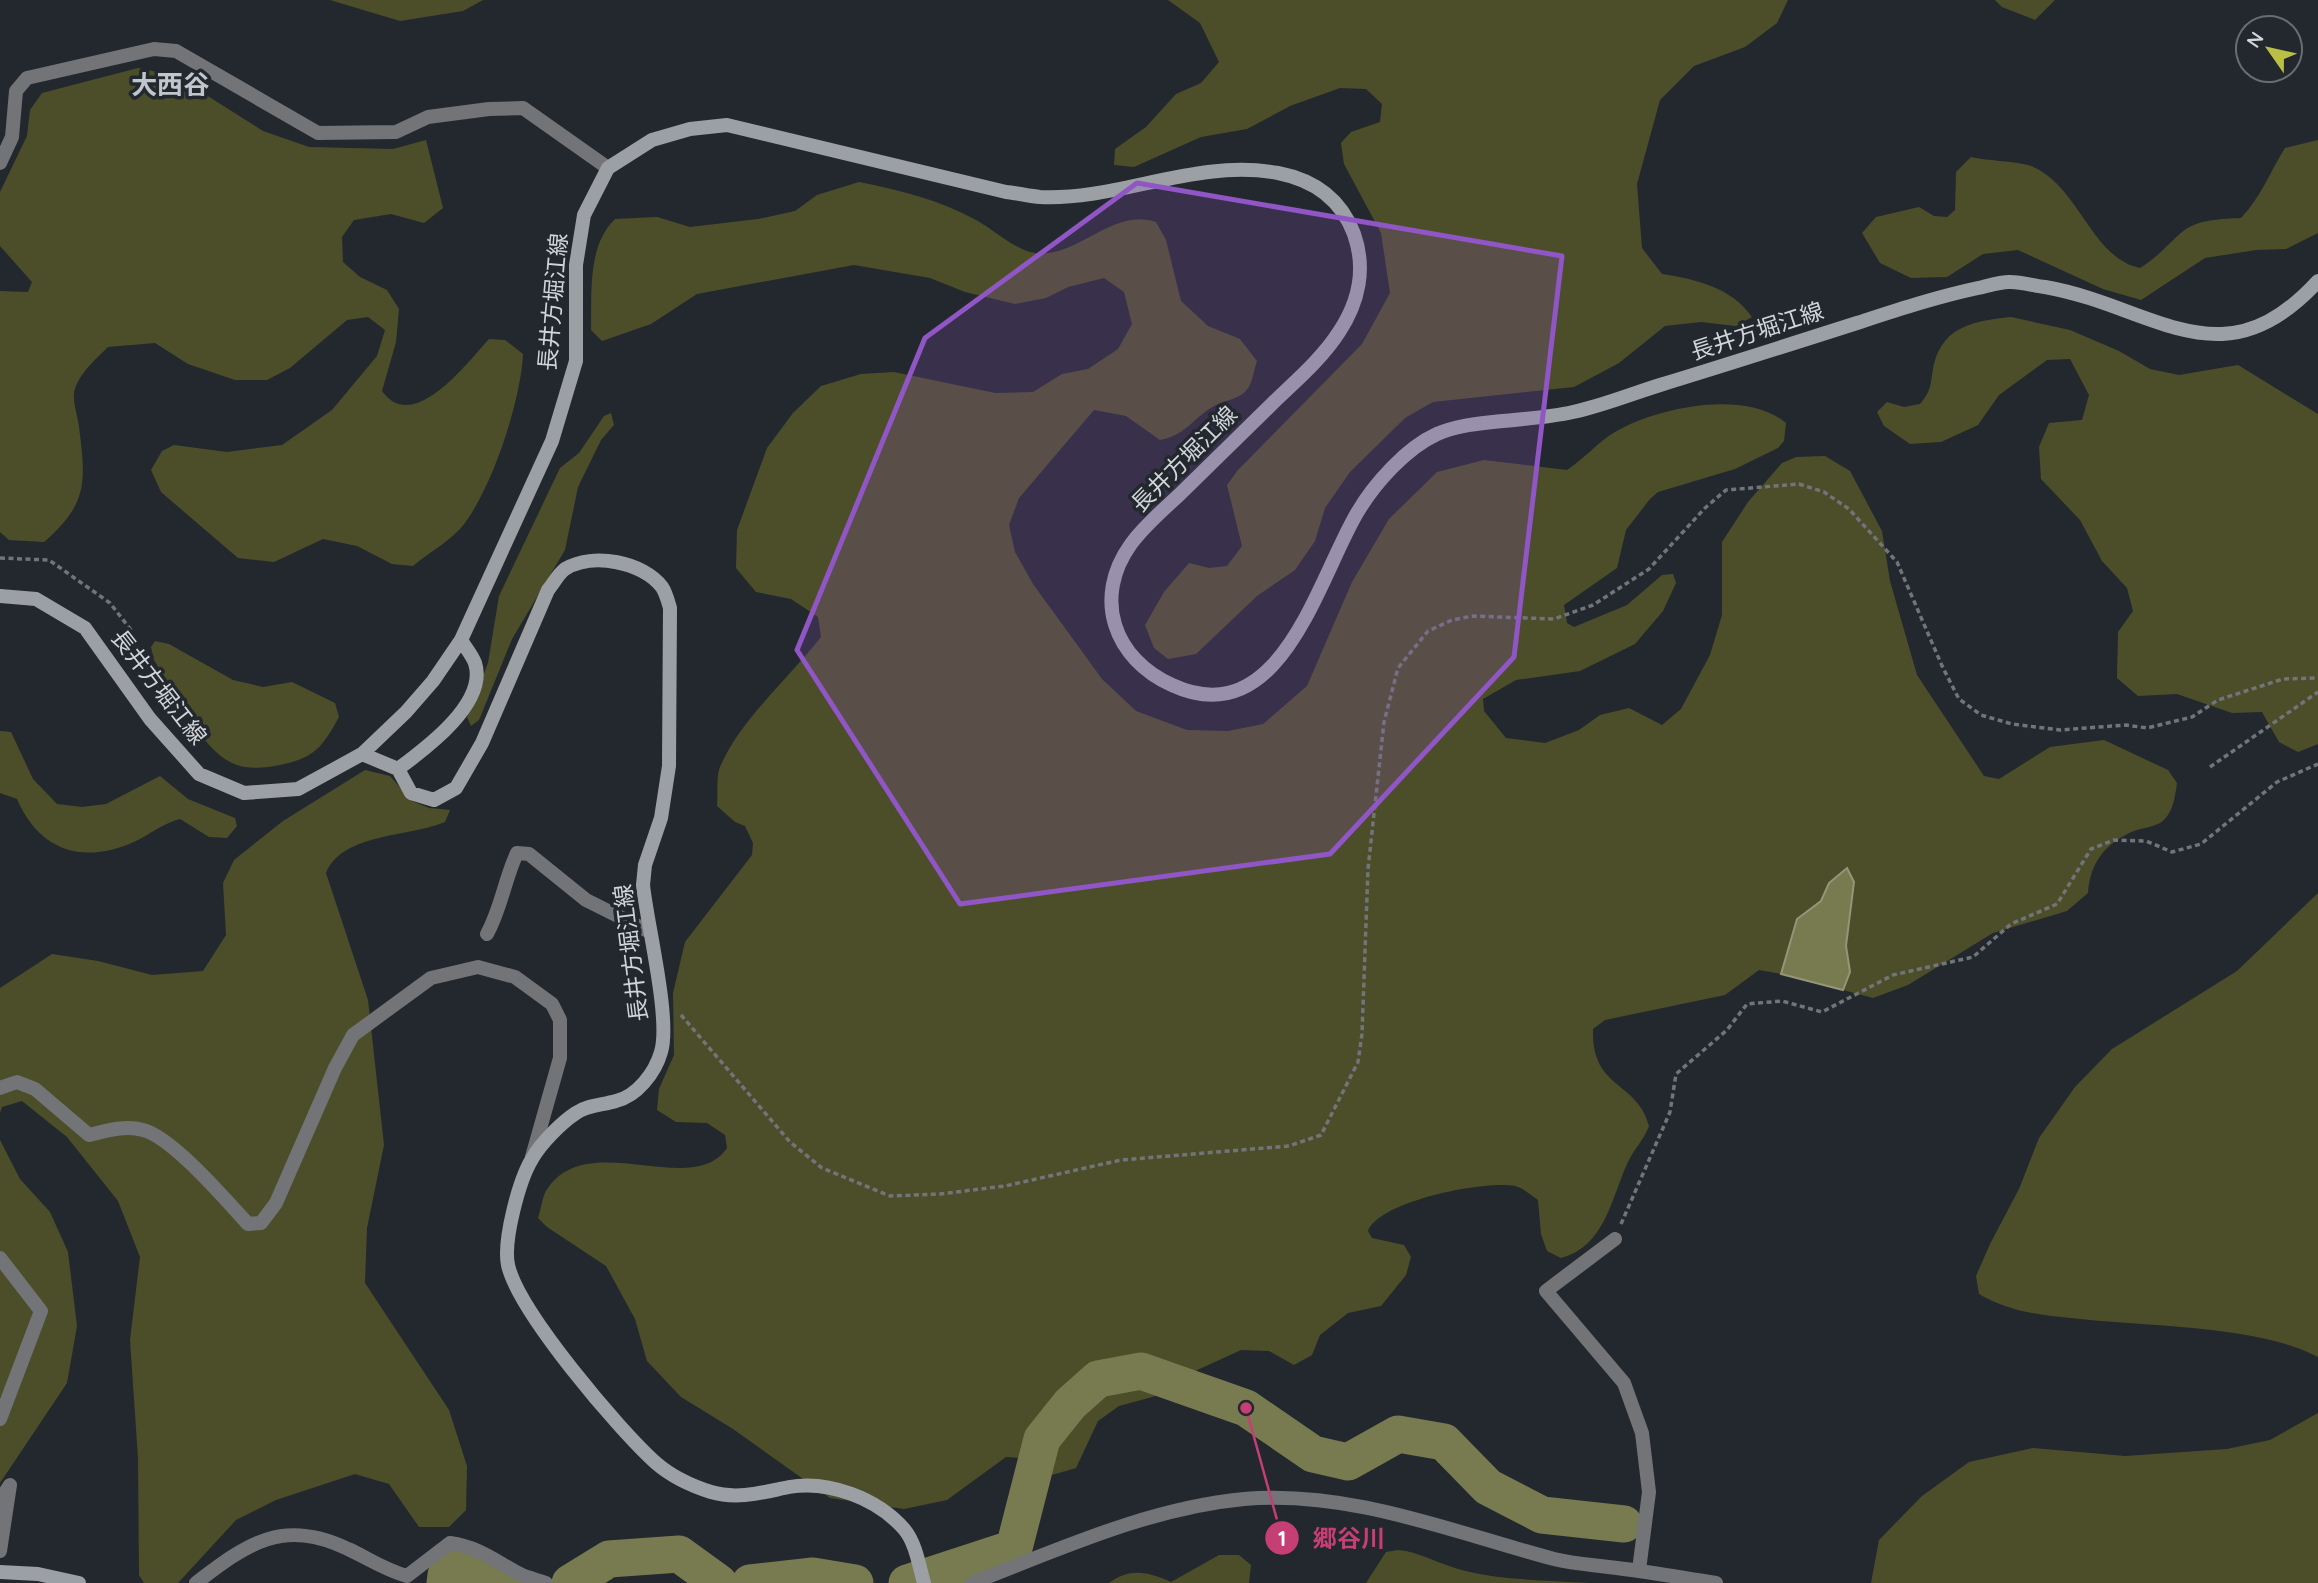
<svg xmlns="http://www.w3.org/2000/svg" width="2318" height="1583" viewBox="0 0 2318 1583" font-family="Quicksand,'Noto Sans JP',sans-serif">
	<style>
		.green { fill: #4c4e2a }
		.water { fill: #787b4f; stroke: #939678; stroke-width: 2 }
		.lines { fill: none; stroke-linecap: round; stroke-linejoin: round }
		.river { stroke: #787b4f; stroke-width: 37 }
		.path { stroke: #71757a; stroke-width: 3.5; stroke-dasharray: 5 3.5; stroke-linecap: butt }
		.street { stroke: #727477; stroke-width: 14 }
		.secondary { stroke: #9ca0a5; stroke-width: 14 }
		.marked { fill: #9056c5; fill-opacity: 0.2; stroke: #9056c5; stroke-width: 5; stroke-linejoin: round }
		.labels { text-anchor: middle; stroke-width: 7; stroke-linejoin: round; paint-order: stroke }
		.street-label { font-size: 23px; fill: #d1d4d8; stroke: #23282e }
		.quarter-label { font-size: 26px; font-weight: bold; fill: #bfc6ce; stroke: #23282e }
		.leader { fill: none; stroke: #c53e74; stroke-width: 2.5 }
		.callout-dot { fill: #c53e74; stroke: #23282e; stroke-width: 2.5 }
		.mark-label { font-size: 21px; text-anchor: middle; font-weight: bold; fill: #fff }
		.callout-label { font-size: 24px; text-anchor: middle; font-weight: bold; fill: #c53e74; stroke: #23282e; stroke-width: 7; stroke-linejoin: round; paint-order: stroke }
	</style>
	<rect width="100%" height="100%" fill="#23282e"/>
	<path class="green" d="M330,0h153l-20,11 -63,10z
		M1168,0h620l-11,23 -32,24 -51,19 -34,34 -23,84 5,64 20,26c33,5 69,13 90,43l-16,9 -35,-4 -36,4 -46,37 -45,24 -141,15 -28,16 -55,54 -25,36 -10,33 -20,29 -38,26 -61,58 -28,5 -14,-11 -9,-23 19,-33 25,-29 20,5 18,-2 15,-20 -15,-61 11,-15 124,-126 28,-51 -9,-60 -37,-69 -3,-21 10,-11 29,-10 2,-18 -16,-15 -26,-1 -50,18 -43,23 -46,8 -67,30 -20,-2 1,-16 31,-22 30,-33 25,-11 18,-21 -19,-39z
		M1995,0h60l-20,20 -33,-13z
		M138,68l38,8 87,55 46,16 84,2 33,-9 17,68 -19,15 -33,-9 -37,6 -12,17 1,25 17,15 27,13 12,19 -3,33 -14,49c31,44 85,-28 107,-52l16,1 18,14c-2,47 -32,139 -63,175 -13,14 -32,24 -47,37l-21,-2 -35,-18 -34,-7 -49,23 -36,-4 -77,-66 -10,-22 11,-19 12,-6 53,7 55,-7 50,-35 45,-54 8,-26 -17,-13 -21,3 -57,48 -23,12h-32l-47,-16 -33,-21 -47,4c-12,12 -32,29 -34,47 -1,10 4,23 5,33 7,55 9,77 -35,115l-35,-2 -9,-8v-241l28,1 4,-10 -32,-36v-54l27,-56 3,-26 12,-17z
		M2318,140v93l-32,16 -30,1 -51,8 -64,42 -38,-11 -85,-39 -35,4 -36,23 -36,1 -31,-15 -18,-30 14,-16 43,-10 15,9 13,1 8,-7 1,-38 15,-15c17,4 45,4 60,9 48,19 60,92 109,102 19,-12 26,-22 42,-36 15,-13 41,-13 59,-14 20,-21 29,-46 44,-70z
		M859,182c40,8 81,18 117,38 17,9 40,31 60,33 42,5 77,-46 120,-31l10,18 15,61 27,25 32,13 17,22c-3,8 -4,20 -9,27 -6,10 -18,11 -28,15 -28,13 -30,31 -60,37l-34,-24 -32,-6 -75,88 -10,27 6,27 18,32 69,95 34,32 51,19 41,1 35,-7 44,-38 45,-104 37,-63 48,-47 47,-12 83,10c17,-11 31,-28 48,-38 43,-25 130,-43 171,-9l-2,18 -6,7 -43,21 -77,23 -8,7 -24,31 -9,38 -53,37 3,18 7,4 53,-22 35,-30 11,-1 3,9 -13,28 -28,33 -55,27 -64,9 -33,19 1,12 22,27 39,5 34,-13 21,-15 29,-7 33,17 19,-16 29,-54 12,-40v-73l26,-40 34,-39 14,-6 29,-1 25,15 32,60 8,50 27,94 67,101 15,3 51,-32 54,-7 64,30 9,13c-2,14 -4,32 -17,40 -7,4 -18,5 -26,8 -29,12 -44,32 -46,62l-21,18 -74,22 -85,52 -35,13 -30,-8 7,-18 -4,-26 8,-63 -8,-15 -17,15 -8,18 -24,18 -16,55 -22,-4 -34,25 -120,25 -12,9c-2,61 44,51 56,97 -5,14 -16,24 -22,38 -16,36 -23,83 -66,94l-14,-7 -6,-17 -3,-34c-7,-5 -15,-12 -23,-14 -30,-6 -136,15 -147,45l4,7 32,7 7,12 -5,18 -25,31 -33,7 -28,22 -8,20 -18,10 -25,-14 -28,-1 -48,22 -30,22 -44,12 -21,15 -22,47 -24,7 -31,-17 -15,-1 -59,43 -43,9 -74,-11 -97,-69 -52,-32 -34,-36 -12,-42 -29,-53 -59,-39 -9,-9c3,-8 4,-20 8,-27 39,-65 146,9 181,-43l-2,-13 -18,-12 -31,-1 -19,-12 2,-21 15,-34 -1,-62 12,-51 67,-87 1,-12 -8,-17 -10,-4 -18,-16c1,-12 -1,-28 3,-39 20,-47 69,-89 101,-130l-3,-20 -27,-18 -35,-7 -20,-24 1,-38 30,-82 26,-35 28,-27 40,-12 33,-2 101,21 38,-1 29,-18 26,-5 30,-20 14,-25 -8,-32 -20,-14 -36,9 -22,11 -31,6 -50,-12 -35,-14 -76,-13 -157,29 -46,30 -49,17 -11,-11c1,-37 -4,-84 24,-111l42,-2 33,10 68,-8 37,-8 22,-16z
		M2011,317l59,13 49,21 31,18 29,6 59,-10 80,49v330l-20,8 -19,-10 -17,-30 -30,1 -55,-19 -39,2 -21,-18 1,-46 15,-21 -6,-23 -25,-27 -22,-41 -39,-41 -2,-32 10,-24 33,-3 7,-25 -19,-36 -23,1 -48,35 -21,30 -37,17 -31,2 -26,-18 -7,-14 10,-10 17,5 16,-3c13,-15 10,-22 14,-40 10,-39 42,-43 77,-47z
		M611,413l3,12 -13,15 -23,47 -13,63 -53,89 -33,81 -8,6 -4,-9 21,-54 11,-67 61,-128 19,-15 25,-37z
		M155,641l14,3 64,36 30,7 29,-5 43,21 4,14c-17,31 -25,41 -59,48 -15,3 -34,5 -48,-2 -31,-14 -60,-74 -78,-103l-3,-13z
		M0,731l11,1 22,47 24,25 25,3 24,-3 54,-28 28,23 47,19 2,8 -10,12 -18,-1 -29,-18c-18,5 -28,14 -44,22 -52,24 -96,11 -119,-42l-17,-6z
		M365,770l25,6 22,25 17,7 21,2 -5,12c-35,15 -103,11 -119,51l42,127 16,145 -17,83 -2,55 84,127 18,56 -1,44 -17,17h-30l-30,-43 -34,-10 -79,26 -40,20 -58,63h-34l-5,-8 -1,-117 -8,-118 10,-83 -22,-56 -51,-64 -45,-36 -20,6 -2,6v-125l52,-34 46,7 54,14 51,-4 23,-36 -3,-52 11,-23 49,-39z
		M2318,893v464c-62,-33 -176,-30 -247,-39 -33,-3 -63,-7 -92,-24l-3,-18 14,-32 29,-55 20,-51 36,-51 37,-38 125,-78z
		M0,1140l20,39 30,33 18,40 9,74 -10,57 -67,100z
		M2318,1413v170h-447l8,-43 43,-44 47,-34 64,-14 92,8 102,-7 43,-9z
		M1398,1550c21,2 37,12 57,18 43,13 91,12 135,15h-224l20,-31z
		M1219,1555h20l12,10 -2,18h-140c21,-16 40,-11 62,-1z"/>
	<path class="water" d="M1847,868l7,14 -8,64 4,26 -7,18 -62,-16 16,-55 24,-18 8,-18z"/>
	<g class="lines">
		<path class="river" d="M445,1583l1,-8 14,-14 45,22
			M570,1583l39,-24 70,-5 40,29
			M750,1583l63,-7 42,7
			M907,1583l107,-35 28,-109 28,-35 28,-25 43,-8 105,37 67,46 35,8 50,-28 46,8 44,45 54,28 82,9"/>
		<path class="path" d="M0,558l49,2 61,43 21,27 5,17 36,68
			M2210,767l108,-75
			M681,1015l109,127 32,26 68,28 50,-2 65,-8 116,-26 168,-14 32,-11 37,-73 4,-28 6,-165 16,-147 14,-54 30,-37 24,-11 21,-4 81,3 39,-14 56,-36 56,-61 21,-18 73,-6 25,8 25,17 48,53 46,106 16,31 22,16 31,9 48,6 66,-5 21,3 45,-11 26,-17 65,-21 35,-1
			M1621,1224l49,-112 6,-38 51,-44 20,-26 35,-3 40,11 71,-37 80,-18 38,-33 46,-20 34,-55 23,-9 32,1 26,11 29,-8 76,-62 41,-18"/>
		<path class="street" d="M0,163l12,-26 4,-46 11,-13 127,-29 22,2 142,82 78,-1 32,-15 61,-8 34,-1 85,60
			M487,934c15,-28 17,-53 30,-81l12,1 57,46 62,31
			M0,1088l17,-6 18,7 54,46c16,-4 36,-10 54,-5 29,7 83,70 105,94l13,-1 15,-20 59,-135 18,-33 78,-57 47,-11 37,10 37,27 8,16v38l-28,99
			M1615,1239l-69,52 78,92 18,50 7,59 -10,78
			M0,1258l41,53 -41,108
			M0,1500l10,-15 -10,66
			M196,1583c52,-40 87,-65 152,-34 20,9 37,21 59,27l43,-33c29,4 45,18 70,31 8,4 18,6 26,9
			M972,1583c88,-34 177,-75 272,-84 107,-9 208,33 310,60 20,5 42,6 63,9 33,4 66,10 99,15"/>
		<path class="secondary" d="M0,596l36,3 49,29 65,91 49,55 45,19 54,-4 64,-35 44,-42 27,-31 28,-41 91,-199 24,-80v-96l8,-50 24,-47 44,-28 38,-11 37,-4 279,67c11,1 23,4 34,5 78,4 156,-39 238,-24 36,7 63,26 76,61 12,34 5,68 -15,98 -16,25 -40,46 -62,67 -33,32 -65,64 -98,96 -16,15 -35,31 -48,49 -39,54 -17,115 41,141 108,50 145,-104 185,-172 17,-29 49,-65 80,-79 17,-8 38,-10 56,-12 26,-3 54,-4 80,-10 29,-6 58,-18 87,-27 66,-20 131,-41 197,-62 40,-13 79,-26 121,-35 10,-2 23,-7 33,-6 11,0 24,4 34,5 109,19 177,99 273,-6
			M461,640c4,7 11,15 14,23 13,40 -50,86 -77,106l13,24 23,7 22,-12 26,-45 66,-153c5,-6 11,-17 17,-21 28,-17 78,-7 97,18 4,6 6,14 8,21l-1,158 -8,52 -16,47 -2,20c4,39 28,134 18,167 -6,21 -24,44 -45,49 -13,4 -29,4 -40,12 -14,9 -36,31 -44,46 -13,21 -29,82 -24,106 10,46 111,165 148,198 15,13 36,23 55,29 27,8 53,0 78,-5 39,-7 88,11 115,42 12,14 15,37 20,54
			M362,754l36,15
			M0,1572l38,2 41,9"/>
	</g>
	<path class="marked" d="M1137,183l425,73 -48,401 -184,197 -370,50 -163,-254 128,-312z"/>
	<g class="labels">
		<g class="street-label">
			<text transform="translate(553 302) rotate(-85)" y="8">長井方堀江線</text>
			<text transform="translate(1757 331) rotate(-18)" y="8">長井方堀江線</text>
			<text transform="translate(1184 459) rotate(-45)" y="8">長井方堀江線</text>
			<text transform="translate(159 687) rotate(52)" y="8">長井方堀江線</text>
			<text transform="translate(631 953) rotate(-97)" y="8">長井方堀江線</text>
		</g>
		<g class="quarter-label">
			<text x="170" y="94">大西谷</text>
		</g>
	</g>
	<path class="leader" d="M1246 1408L1282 1538"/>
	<g class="callout-dot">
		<circle cx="1246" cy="1408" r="7"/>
		<circle cx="1282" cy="1538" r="18"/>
	</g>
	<g class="mark-label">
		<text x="1282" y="1546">1</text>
	</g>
	<g class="callout-label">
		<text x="1349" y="1547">郷谷川</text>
	</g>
	<g transform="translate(2269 49) rotate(304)"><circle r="33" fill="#23282e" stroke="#696d72" stroke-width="2"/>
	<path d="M0-5L12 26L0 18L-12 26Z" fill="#bac045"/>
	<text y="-10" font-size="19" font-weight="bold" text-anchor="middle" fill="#d1d4d8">N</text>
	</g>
</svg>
